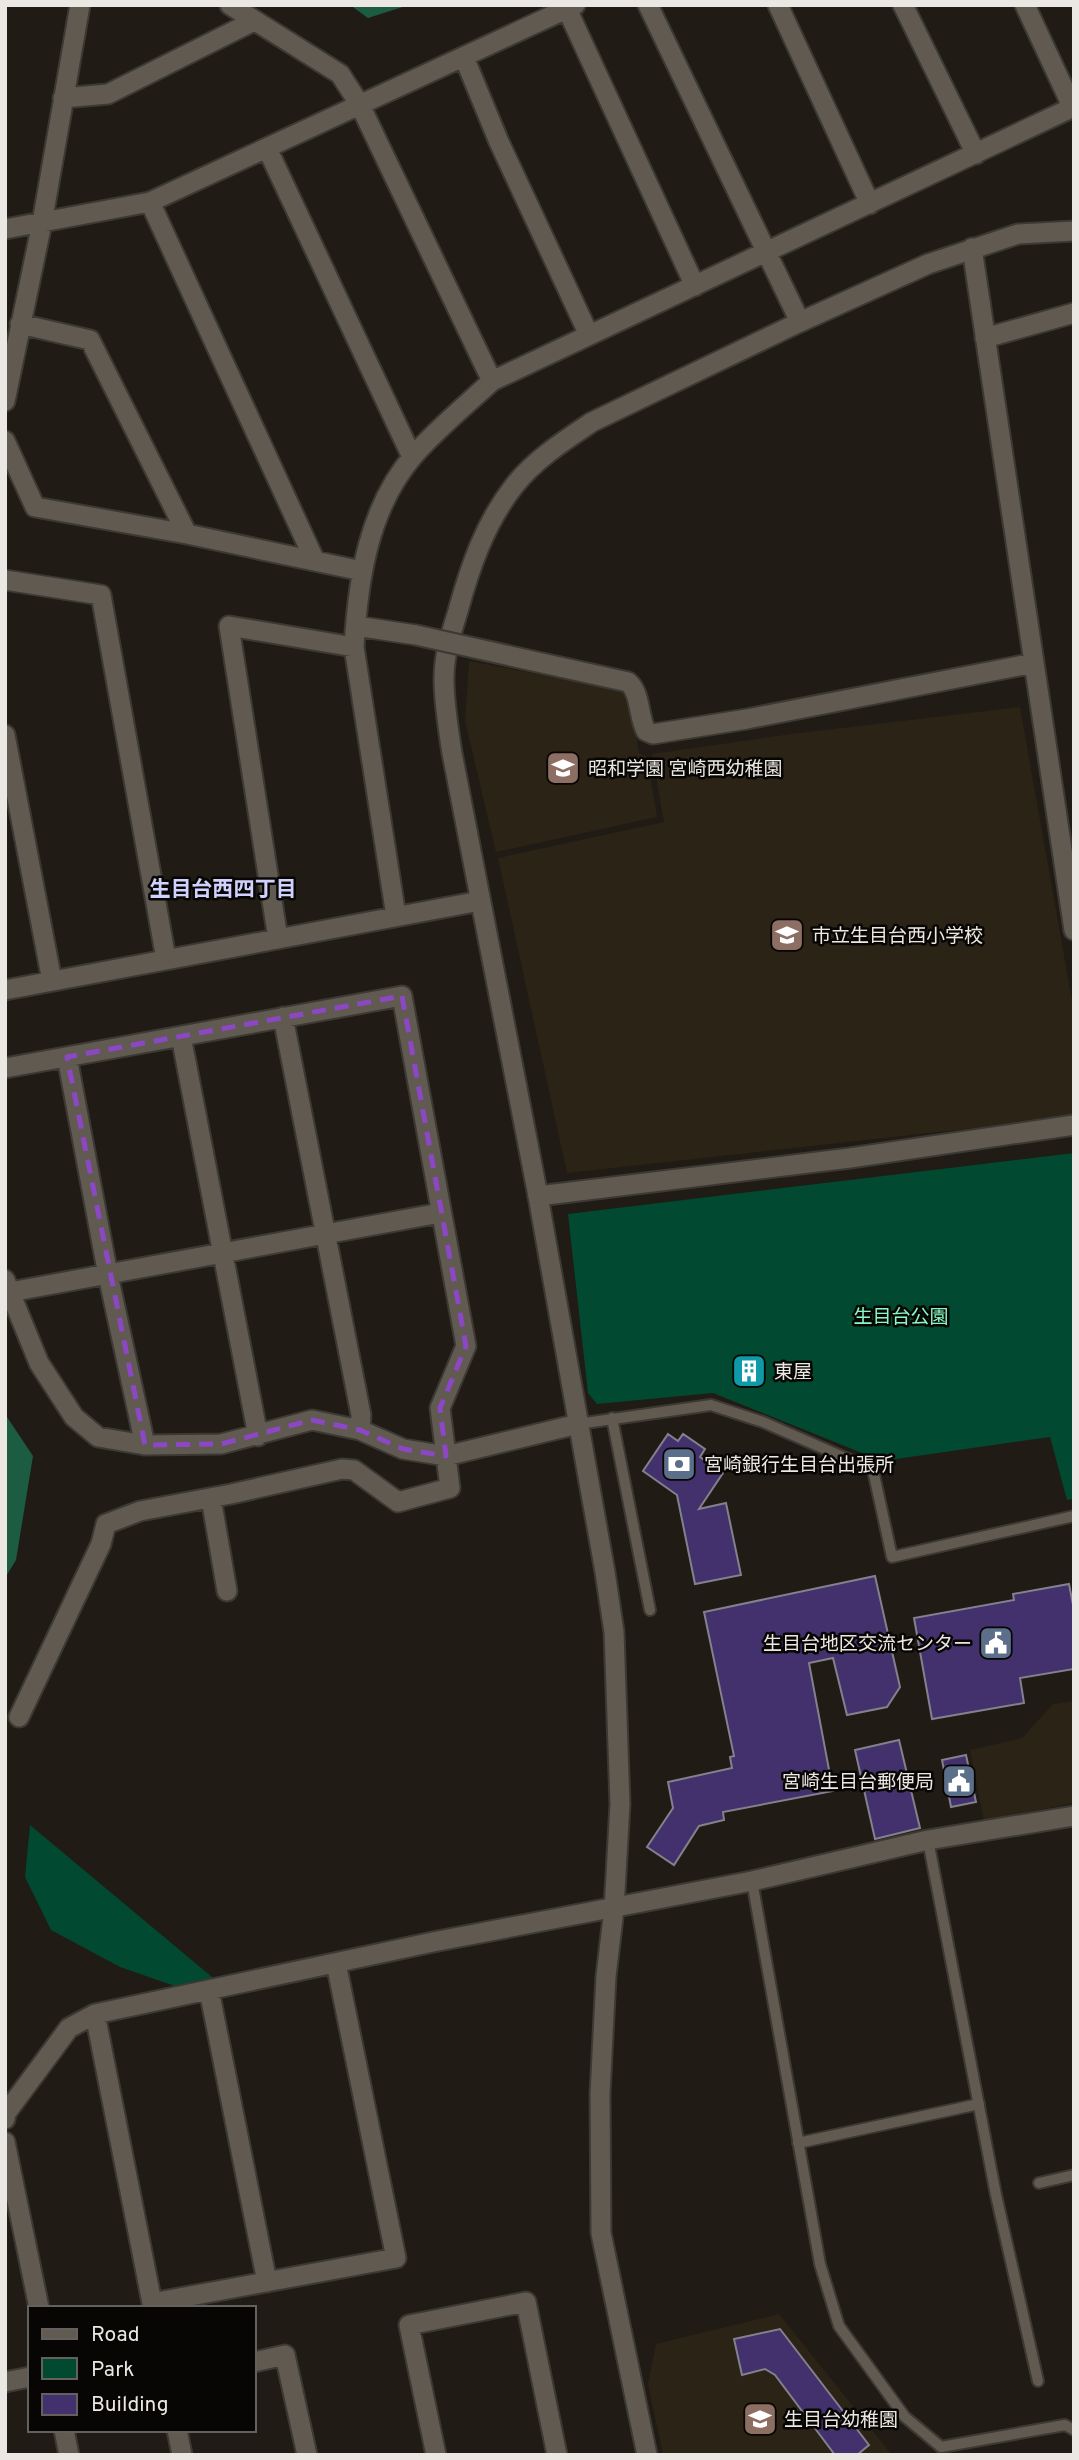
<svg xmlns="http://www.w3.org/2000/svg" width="1079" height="2460" viewBox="0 0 1079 2460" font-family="Overpass,'Noto Sans JP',sans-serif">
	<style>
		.built { fill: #2b2316 }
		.green { fill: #014930 }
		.forest { fill: #1b5c42 }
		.building { fill: #42316d; stroke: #83818b; stroke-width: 2 }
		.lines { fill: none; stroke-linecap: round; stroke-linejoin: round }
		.service-casing { stroke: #3c3833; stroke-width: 14 }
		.minor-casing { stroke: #3c3833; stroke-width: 23 }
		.tertiary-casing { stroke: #3c3833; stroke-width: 23 }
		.service { stroke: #605a51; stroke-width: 10 }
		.minor { stroke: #605a51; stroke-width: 19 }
		.tertiary { stroke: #605a51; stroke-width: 19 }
		.minor-bridge-casing { stroke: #3c3833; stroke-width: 23; stroke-linecap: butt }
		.minor-bridge { stroke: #605a51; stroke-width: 19 }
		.marked { fill: none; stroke: #8c48c4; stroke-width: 5; stroke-dasharray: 14 9; stroke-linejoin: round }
		.labels { text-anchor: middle; stroke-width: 5; stroke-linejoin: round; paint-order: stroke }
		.poi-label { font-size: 19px; fill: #ebe7e2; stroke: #080604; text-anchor: start }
		.park-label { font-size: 19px; fill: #86f9c4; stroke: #080604 }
		.neighbourhood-label { font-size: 21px; font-weight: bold; fill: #d0d1fc; stroke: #080604 }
	</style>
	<rect width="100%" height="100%" fill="#201b14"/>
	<path class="built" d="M469,661l157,30 4,5 9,57 8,4 10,60 -161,35 -31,-131z
		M1020,707l54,305v105l-507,56 -69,-315 166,-36 -12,-68 139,-20z
		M1074,1701v102l-90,18 -14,-71 52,-12 31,-34z
		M779,2314l113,141h-229l-15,-71 8,-40z"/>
	<path class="green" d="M1074,1153v346l-7,1 -17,-63 -168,24 -169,-68 -116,11 -9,-11 -20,-179z
		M30,1825l194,162 -29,6 -75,-26 -69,-37 -26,-53z"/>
	<path class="forest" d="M350,5h59l-41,13z
		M5,1414l28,42 -17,104 -11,18z"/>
	<path class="building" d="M668,1434l10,7 5,-7 22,15 -5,8 23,16 -24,36 27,-6 15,72 -46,9 -18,-89 -34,-24z
		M875,1576l25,111 -13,20 -40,8 -14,-57 -24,5 24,128 -110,21 1,8 -25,6 -25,39 -27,-18 26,-39 -5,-26 64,-14 -2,-11 4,-1 -30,-144z
		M1069,1584l5,26v59l-54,9 4,25 -92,16 -18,-101 100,-18 -1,-6z
		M899,1740l21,88 -45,11 -20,-89z
		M966,1755l10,47 -25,5 -9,-47z
		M780,2329l89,116 -12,10h-22l-60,-80 -10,-6 -23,6 -8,-36z"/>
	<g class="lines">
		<g class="service-casing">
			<path id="service" d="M612,1418l38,192
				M578,1424l133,-19 52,17 110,48 19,87 182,-41
				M928,1840l68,355 42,186
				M752,1881l68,383 19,62 66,91 36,30 124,-22 9,5
				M798,2143l181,-39
				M1039,2183l35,-8"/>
		</g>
		<g class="minor-casing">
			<path id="minor" d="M230,5l110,69 20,31 132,276
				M648,5l152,317
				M778,5l92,199
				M903,5l73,149
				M567,9l128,277
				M464,57l35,85 90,193
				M63,98l45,-4 146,-73
				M267,148l145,309
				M150,202l165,359
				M5,229l145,-27 425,-197
				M972,248l102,682
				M20,324l70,16 97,194
				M985,338l89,-25
				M5,401l37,-178 38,-218
				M5,441l30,66 152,27 175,37
				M5,580l96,15 65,364
				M356,626l60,9
				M560,667l68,15c13,11 10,34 18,49l7,3 94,-15 287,-56
				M5,735l47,246
				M396,916l-42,-269c4,-67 14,-139 60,-192 24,-27 52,-50 78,-74l573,-270 6,-7 -46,-99
				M278,939l-49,-313 125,21
				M5,990l475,-89
				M283,1017l78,398 -1,15
				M181,1036l77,400
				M67,1057l41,218 37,170
				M5,1068l397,-72 64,350 -26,62 10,80 -52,14 -44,-32 -12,-1 -111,25 -91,17 -34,13 -5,20 -82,173
				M538,1196l312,-38 224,-33
				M5,1280l34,83 35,54 24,20 47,8 76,-1 91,-24 48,10 43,19 43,7 132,-32
				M10,1292l430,-79
				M211,1498l16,93
				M209,1990l58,292
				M95,2014l58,294
				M5,2119l1,-6 63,-85 26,-14 338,-72 319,-61 176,-41 146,-24
				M5,2142l34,166
				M152,2303l244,-45 -60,-295
				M254,2362l31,-7 22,100
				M5,2382l25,-5
				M64,2430l5,25
				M177,2430l5,25
				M436,2455l-27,-130 117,-23 31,153"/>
		</g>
		<g class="tertiary-casing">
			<path id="tertiary" d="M647,2455l-46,-222 -1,-139 6,-118 8,-67 6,-105 -6,-172 -9,-60 -67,-376 -86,-443c-4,-25 -8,-50 -8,-74 0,-25 7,-45 14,-68 12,-44 27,-88 56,-125 20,-26 51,-46 78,-64l208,-100 128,-58 90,-30 56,-3"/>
		</g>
		<use href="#service" class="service"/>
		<use href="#minor" class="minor"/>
		<use href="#tertiary" class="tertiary"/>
		<g class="minor-bridge-casing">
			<path id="minor-bridge" d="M416,635l144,32"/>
		</g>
		<use href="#minor-bridge" class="minor-bridge"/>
	</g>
	<path class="marked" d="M402,996l64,350 -26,62 6,48 -43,-7 -43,-19 -48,-10 -91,24 -76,1 -78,-388z"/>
	<defs>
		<g id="school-square" transform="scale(1.75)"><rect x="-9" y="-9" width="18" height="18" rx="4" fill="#8d6e63" stroke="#080604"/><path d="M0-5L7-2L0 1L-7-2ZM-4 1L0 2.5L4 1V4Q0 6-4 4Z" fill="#fff"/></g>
		<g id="building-square" transform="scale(1.75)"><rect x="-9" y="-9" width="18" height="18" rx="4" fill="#0f9aa8" stroke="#080604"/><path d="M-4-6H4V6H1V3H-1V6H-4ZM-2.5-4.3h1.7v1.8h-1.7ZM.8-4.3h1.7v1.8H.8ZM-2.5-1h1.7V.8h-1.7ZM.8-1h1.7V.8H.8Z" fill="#fff"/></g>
		<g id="bank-square" transform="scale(1.75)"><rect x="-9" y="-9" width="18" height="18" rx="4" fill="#5c6f8a" stroke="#080604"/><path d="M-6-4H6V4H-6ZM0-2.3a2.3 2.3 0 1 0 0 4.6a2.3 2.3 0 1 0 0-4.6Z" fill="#fff"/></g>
		<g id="civic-square" transform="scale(1.75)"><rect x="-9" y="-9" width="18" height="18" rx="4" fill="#5c6f8a" stroke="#080604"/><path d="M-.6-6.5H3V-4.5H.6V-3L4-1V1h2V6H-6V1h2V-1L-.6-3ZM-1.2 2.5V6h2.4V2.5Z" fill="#fff"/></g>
	</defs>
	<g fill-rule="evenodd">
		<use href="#school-square" x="563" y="768"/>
		<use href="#school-square" x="787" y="935"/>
		<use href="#building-square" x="749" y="1371"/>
		<use href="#bank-square" x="679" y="1464"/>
		<use href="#civic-square" x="996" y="1643"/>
		<use href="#civic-square" x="959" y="1781"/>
		<use href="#school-square" x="760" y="2419"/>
	</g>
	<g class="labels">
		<g class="poi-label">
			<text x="588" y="775">昭和学園 宮崎西幼稚園</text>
			<text x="812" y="942">市立生目台西小学校</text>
			<text x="774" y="1378">東屋</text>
			<text x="704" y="1471">宮崎銀行生目台出張所</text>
			<text x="972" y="1650" text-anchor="end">生目台地区交流センター</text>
			<text x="934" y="1788" text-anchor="end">宮崎生目台郵便局</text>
			<text x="784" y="2426">生目台幼稚園</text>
		</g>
		<g class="park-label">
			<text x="901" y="1323">生目台公園</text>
		</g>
		<g class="neighbourhood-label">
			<text x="223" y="896">生目台西四丁目</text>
		</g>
	</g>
	<rect width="1079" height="2460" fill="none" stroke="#ebe7e2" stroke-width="14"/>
	<rect x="28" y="2306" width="228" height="126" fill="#080604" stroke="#63605d" stroke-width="2"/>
	<rect x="42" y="2329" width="35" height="10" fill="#605a51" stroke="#63605d" stroke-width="2"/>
	<text x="91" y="2341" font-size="21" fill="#ebe7e2">Road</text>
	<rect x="42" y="2358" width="35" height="21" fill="#014930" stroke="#63605d" stroke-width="2"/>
	<text x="91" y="2376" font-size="21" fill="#ebe7e2">Park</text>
	<rect x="42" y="2394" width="35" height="21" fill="#42316d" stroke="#63605d" stroke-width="2"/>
	<text x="91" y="2411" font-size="21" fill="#ebe7e2">Building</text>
</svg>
